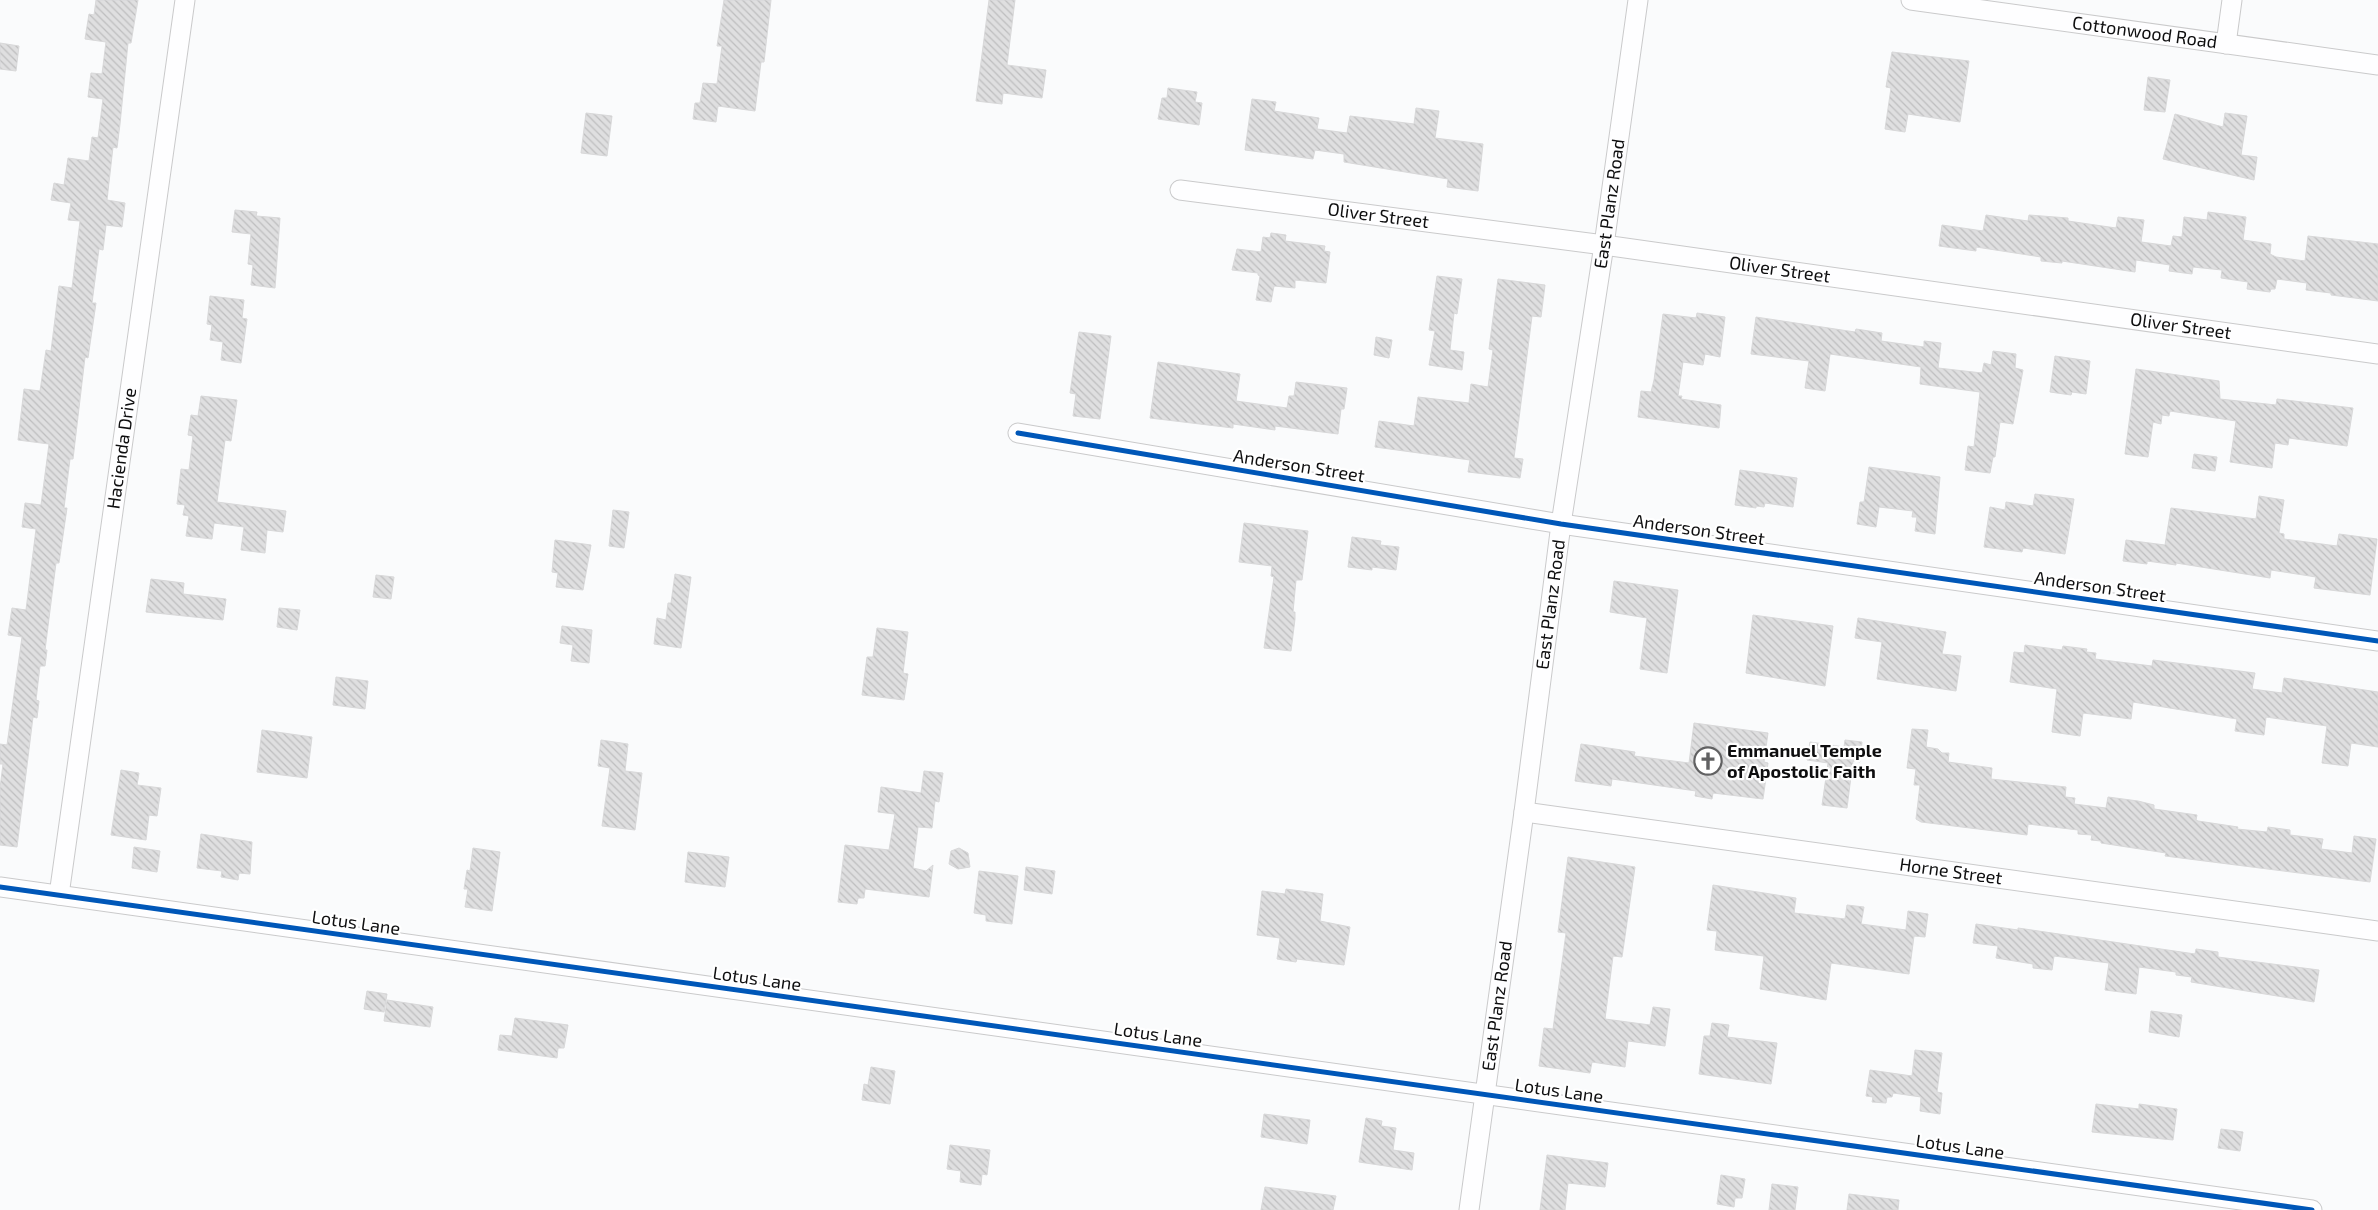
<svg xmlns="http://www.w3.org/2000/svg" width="2378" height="1210" viewBox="0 0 2378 1210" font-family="'Exo 2',sans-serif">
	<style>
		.building { fill: url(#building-back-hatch); stroke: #d8d8d9 }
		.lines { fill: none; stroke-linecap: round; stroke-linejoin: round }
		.minor-casing { stroke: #cacacb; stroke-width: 21 }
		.minor { stroke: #fefeff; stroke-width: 19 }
		.cycleway-casing { stroke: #fff; stroke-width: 8 }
		.cycleway { stroke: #0057b8; stroke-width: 5 }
		.labels { text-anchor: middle; stroke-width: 4.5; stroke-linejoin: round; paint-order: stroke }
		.street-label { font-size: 18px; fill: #0e0e0f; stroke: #fff }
		.poi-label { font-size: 18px; font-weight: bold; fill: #0e0e0f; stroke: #fff; text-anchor: start }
	</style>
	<defs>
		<pattern id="building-back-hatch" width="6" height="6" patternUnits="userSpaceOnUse" patternTransform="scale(1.25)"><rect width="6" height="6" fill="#dfdfe0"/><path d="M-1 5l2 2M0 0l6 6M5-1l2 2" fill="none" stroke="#bebebf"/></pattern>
	</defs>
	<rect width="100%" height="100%" fill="#fafbfc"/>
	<path class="building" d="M96,0h42l-7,43h-3l-8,81 -3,24 -4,-1 -6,53 18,3 -3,24 -16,-2 -3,25 -4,-1 -7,54h4l-8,55 -3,-1 -12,102h-3l-6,49h3l-8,55h-3l-11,87h2l-2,16h-5l-4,34 3,1 -2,17 -4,-1 -16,130 -17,-2v-57l3,-24h-3v-20l7,1 15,-108 -14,-2 4,-27 14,2 10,-81 -14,-2 3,-24 16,2 8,-61 -31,-4 6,-51 16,2 6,-41 5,1 8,-65 13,2 8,-67 -12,-1 3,-17 -20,-3 3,-17 10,2 4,-27 21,3 3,-24 6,1 5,-39 -15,-2 3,-24 11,1 4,-32 -21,-3 4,-25 5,1z
		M724,0h47l-7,62h-3l-6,49 -37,-5 -2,16 -23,-3 2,-16h5l3,-20 14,1 5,-38h-5z
		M989,0h26l-8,65 39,5 -4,28 -39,-5 -1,11 -26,-3z
		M0,43l19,3 -3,25 -16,-2z
		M1892,52l77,9 -9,61 -52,-8 -3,18 -20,-3 6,-41 -5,-1z
		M2148,77l22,3 -5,32 -21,-2z
		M1168,88l29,4 -2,10 7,1 -3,22 -41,-6 4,-21h5z
		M1252,99l24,3 -2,9 45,7 -2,11 30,4 3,-17 64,8 2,-16 23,3 -4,27 48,6 -5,47 -31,-4 1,-8 -104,-17v-8l-29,-4 -2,9 -68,-9z
		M586,113l26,3 -5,40 -26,-3z
		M2225,113l22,3 -6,39 16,2 -3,23 -91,-21 12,-45 48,13z
		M235,210l22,2 -1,4 24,2 -5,70 -24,-3 2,-20 -5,-1 3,-30 -19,-2z
		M2208,212l38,5 -3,23 28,4 -1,10 6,3 29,4 3,-25 70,8v57l-47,-6v-2l-25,-3 1,-7 -30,-4 -2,10h-4l-1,3 -23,-3 1,-7 -27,-4 1,-8 -29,-3 -1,7 -23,-3 1,-6 -34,-5 -1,12 -73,-11v2l-21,-2v-4l-65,-10v4l-37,-5 3,-21 41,6 3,-16 42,6 1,-6 39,3v3l48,7 2,-11 26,3 -3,22 30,4 2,-10 9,1 2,-20 23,3z
		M1271,233l15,2 -1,6 40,5 -1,5 6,1 -4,31 -31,-3v8l-21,-2 -3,16 -15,-2 4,-24 -2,-1v-2l-26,-3 5,-21 24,3 2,-15 7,1z
		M1437,276l25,3 -5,35 -3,-1 -4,37 14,2 -2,18 -33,-5 6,-34 -6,-1z
		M1498,279l47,6 -4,32 -9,-1 -18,142 9,1 -3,19 -52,-6 2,-12 -95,-13 4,-26 35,5 4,-29 51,6 2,-19 17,3 5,-37 -4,-1z
		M210,296l34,4 -2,18 5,1 -6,44 -20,-3 2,-18 -13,-2 2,-15 -5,-1z
		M1697,313l28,4 -5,40 -15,-3 -2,11 -20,-3 -5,34h4l-1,3 40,6 -2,23 -81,-11 3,-26 10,1 3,-12 9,-66 33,4z
		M1756,317l99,15 1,-3 26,4 -1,8 43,6v-6l17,2 -3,25 44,5 2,-10 7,2 2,-14 23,3 -1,14 8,2 -10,54 -13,-2 -5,35h-2l-3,16 -25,-3 3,-24 6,1 6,-55 -60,-8 1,-17 -91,-13 -5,37 -20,-3 4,-27 -58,-7z
		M1079,332l32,4 -11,83 -27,-3 3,-22 -6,-1z
		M1376,337l16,3 -3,18 -15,-3z
		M2055,356l35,5 -4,33 -14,-2 -1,3 -21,-3z
		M1158,362l82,12 -4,27 51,7 2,-12h5l2,-14 51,6 -3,21h-3l-3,25 -63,-8v4l-42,-6v4l-83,-10z
		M2136,369l83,12 1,18 56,6 1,-6 76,9 -6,38 -58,-8 -1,7 -13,-2 -3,25 -42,-6 6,-41 -66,-10 -1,5 -7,-1 -1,9 -8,-2 -5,35 -23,-3z
		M201,396l36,4 -6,41 -6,-1 -8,62 69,9 -3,21 -16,-2 -2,23 -24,-3 3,-23 -30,-4 -2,16 -26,-3 3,-20 -6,-1 2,-10 -8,-1 4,-35 8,1 4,-34 -5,-1 3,-20 7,1z
		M2194,454l23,3 -2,14 -23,-3z
		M1869,467l71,10 -5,57 -20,-3 2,-14h-5l1,-6 -34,-4 -3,20 -19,-3 3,-22h4z
		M1740,470l57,8 -4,29 -28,-4 -1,4 -8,-1v2l-21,-3z
		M2035,494l39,5 -9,55 -42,-6 -1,4 -38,-5 6,-40 15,3 1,-8 27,4z
		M2259,496l25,4 -5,33 5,1v5l53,7 2,-12 38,5 -7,56 -56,-7 2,-11 -45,-7 -1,8 -94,-15v2l-29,-4v3l-24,-3 3,-21 39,5 6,-37 85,11z
		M613,510l16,2 -5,36 -15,-2z
		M1244,523l64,8 -6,49h-6l-3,32h2v7l-4,32 -27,-3 10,-71 -3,-1 1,-10 -33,-4z
		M1352,537l29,4 -1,4 19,2 -3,23 -24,-3v3l-24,-3z
		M555,540l36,5 -8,45 -27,-3 2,-14 -6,-1z
		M675,574l16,3 -10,71 -27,-4 3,-26 9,2 2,-17h3z
		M376,575l18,2 -3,22 -18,-2z
		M151,579l33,4 -1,11 43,5 -3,21 -77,-8z
		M1614,581l64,9 -11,83 -27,-4 7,-51 -37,-6z
		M279,608l21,2 -3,20 -20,-3z
		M1753,615l80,11 -8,60 -79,-13z
		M1858,618l88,14 -4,22 19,2 -5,35 -79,-12 5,-37 -27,-4z
		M562,626l30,4 -3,33 -18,-2 2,-16 -13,-2z
		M877,628l31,4 -5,41 5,1 -4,26 -42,-5 5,-38h6z
		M2025,645l37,5 1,-4 24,3 -1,3 10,1 -1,6 57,7 1,-6 102,13 -3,16 30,4 2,-15 94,14v55l-27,-4 -3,23 -26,-3 5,-37 -61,-9 -2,18 -29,-4 2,-12 -104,-17 -2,17 -48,-6 -3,23 -28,-4 5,-43 -47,-7 4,-30 10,1z
		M336,677l32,4 -3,28 -32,-4z
		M1694,723l74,10 -4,29 4,1 -5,36 -50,-6 -1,6 -17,-3 1,-5 -84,-12 -1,7 -36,-5 6,-37 54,8 -1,4 55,7z
		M1912,729l16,1 -2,17 12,2 4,4h7l-1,9 44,6 -1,11 75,8 -1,10 10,1 -1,6 32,4 2,-11 30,4 16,4v4l43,6 -1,5 2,1 40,6 -1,2 30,3 1,-5 22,3v5l33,4 -2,10 31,4 2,-17 22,3 -6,43 -205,-26 1,-3 -65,-10v-2l-10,-1 1,-5 -14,-1v-4l-50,-6 -1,11 -106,-13 -5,-3 4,-34h-6l2,-16 -9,-1z
		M262,730l50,7 -5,41 -50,-6z
		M601,740l27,4 -3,27 17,2 -7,57 -33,-4 8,-58 -12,-2z
		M1845,740l17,2 -2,20 -7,-1 -6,47 -25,-3 6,-42 -21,-3 3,-18 34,5z
		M121,770l18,3 -2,12 24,3 -4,28 -8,-1 -3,25 -35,-5z
		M924,771l19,2 -4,29 -4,-1 -3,27 -14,-1 -5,41 13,3 7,-6 -4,32 -64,-8 -1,9h-6l-1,6 -19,-2 7,-57 44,5 6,-36 -17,-2 3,-25 40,6z
		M201,834l51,8 -2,32 -11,-1 -1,7 -17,-3 1,-6 -25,-3z
		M134,847l26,4 -3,21 -25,-4z
		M473,848l27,4 -8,59 -27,-4 3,-18h-4l3,-19 3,1z
		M959,848l9,5 2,14 -12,2 -9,-5 2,-13z
		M688,852l41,5 -4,30 -40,-5z
		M1568,857l67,10 -13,90 -9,-1 -8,63 45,6 3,-18 17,2 -5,37 -37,-5 -3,26 -33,-5 -2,11 -51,-7 5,-38 9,1 13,-96 -8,-1z
		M1026,867l29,4 -3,23 -28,-4z
		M979,871l39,5 -6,48 -26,-3v-6l-12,-2z
		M1713,885l83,13 -2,15 51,6 2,-14 17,2 -3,17 45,6 2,-19 20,3 -3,23 -11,-1 -5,38 -78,-11 -5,37 -66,-11 4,-33 -49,-6 2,-19 -10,-1z
		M1286,889l37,5 -3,27 30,6 -6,38 -47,-6 -1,3 -19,-3 3,-21 -23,-3 5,-44 23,3z
		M1976,924l42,6v-2l177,26 1,-5 22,3v5l101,13 -5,32 -123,-20 1,-5 -16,-2v-3l-37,-5 -3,27 -31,-4 4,-27 -55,-7 -2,14 -19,-2v-4l-37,-6 2,-12 -25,-3z
		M367,991l20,3 -3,18 -20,-3z
		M387,1000l46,7 -3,20 -46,-6z
		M2151,1011l31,4 -3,22 -30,-5z
		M515,1018l53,7 -4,23h-6l-1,10 -59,-8 2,-15 12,1z
		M1712,1023l17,2 -2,12 50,6 -6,41 -72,-10 5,-38h6z
		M1915,1050l27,3 -5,39 5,1 -2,21 -20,-3 1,-14 -28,-4 -1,4h-5l-1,6 -14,-1 1,-5 -7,-1 4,-26 42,6z
		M871,1067l24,4 -5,33 -28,-4 2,-16 4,1z
		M2096,1104l43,5v-5l38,5 -4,31 -81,-8z
		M1264,1114l46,6 -3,24 -46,-7z
		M1366,1118l16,3 -1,5 15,2 -3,22 21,3 -2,17 -53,-8z
		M2221,1129l22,3 -3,19 -22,-3z
		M950,1145l40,5 -3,25 -5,-1 -1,11 -21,-3 1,-11 -14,-2z
		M1547,1155l61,8 -3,24 -37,-4 -3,27h-25z
		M1721,1175l24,4 -3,19h-7l-1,9 -17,-3z
		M1772,1184l26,3 -3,23h-26z
		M1265,1187l71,9 -3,14h-72z
		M1849,1194l50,6 -1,10h-51z"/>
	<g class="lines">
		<g class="minor-casing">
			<g id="minor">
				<path id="s1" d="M1911,0l467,65"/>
				<path d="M2226,44l6,-44"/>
				<path id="s2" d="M1180,190l424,55 774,109"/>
				<path d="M1018,433l543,91 817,117"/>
				<path id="s3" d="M1524,812l854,119"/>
				<path d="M0,887l2312,323"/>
				<path id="s4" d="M59,895l126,-895"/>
				<path id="s5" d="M1469,1210l55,-398 37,-288 43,-279 34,-245"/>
			</g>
		</g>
		<use href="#minor" class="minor"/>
		<g class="cycleway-casing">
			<path id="cycleway" d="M1018,433l543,91 817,117
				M0,887l2312,323"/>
		</g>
		<use href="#cycleway" class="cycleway"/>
	</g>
	<defs>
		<g id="church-ring" transform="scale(1.4375)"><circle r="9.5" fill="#fff" stroke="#616162" stroke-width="1.5"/><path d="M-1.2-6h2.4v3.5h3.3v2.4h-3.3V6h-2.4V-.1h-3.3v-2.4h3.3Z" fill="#616162"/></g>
	</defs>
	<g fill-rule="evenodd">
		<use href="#church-ring" x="1708" y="761"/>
	</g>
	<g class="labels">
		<g class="street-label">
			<text dy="6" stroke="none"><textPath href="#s1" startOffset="236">Cottonwood Road</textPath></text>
			<text dy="6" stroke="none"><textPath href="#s5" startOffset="1016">East Planz Road</textPath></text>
			<text dy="6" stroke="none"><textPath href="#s2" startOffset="200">Oliver Street</textPath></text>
			<text dy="6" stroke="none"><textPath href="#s2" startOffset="605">Oliver Street</textPath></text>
			<text dy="6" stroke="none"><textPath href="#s2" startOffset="1010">Oliver Street</textPath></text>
			<text dy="6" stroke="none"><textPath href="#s4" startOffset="451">Hacienda Drive</textPath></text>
			<text transform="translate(1299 466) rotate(9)" y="6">Anderson Street</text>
			<text transform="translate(1699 530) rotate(8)" y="6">Anderson Street</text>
			<text transform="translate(2100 587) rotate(8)" y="6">Anderson Street</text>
			<text dy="6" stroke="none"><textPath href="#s5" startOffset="611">East Planz Road</textPath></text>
			<text dy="6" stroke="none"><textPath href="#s3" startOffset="431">Horne Street</textPath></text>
			<text transform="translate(356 923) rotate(8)" y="6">Lotus Lane</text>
			<text transform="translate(757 979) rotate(8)" y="6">Lotus Lane</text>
			<text dy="6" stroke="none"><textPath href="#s5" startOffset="206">East Planz Road</textPath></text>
			<text transform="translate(1158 1035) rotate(8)" y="6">Lotus Lane</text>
			<text transform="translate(1559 1091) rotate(8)" y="6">Lotus Lane</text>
			<text transform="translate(1960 1147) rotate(8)" y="6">Lotus Lane</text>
		</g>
		<g class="poi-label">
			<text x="1727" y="757">Emmanuel Temple<tspan x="1727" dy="21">of Apostolic Faith</tspan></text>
		</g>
	</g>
</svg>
